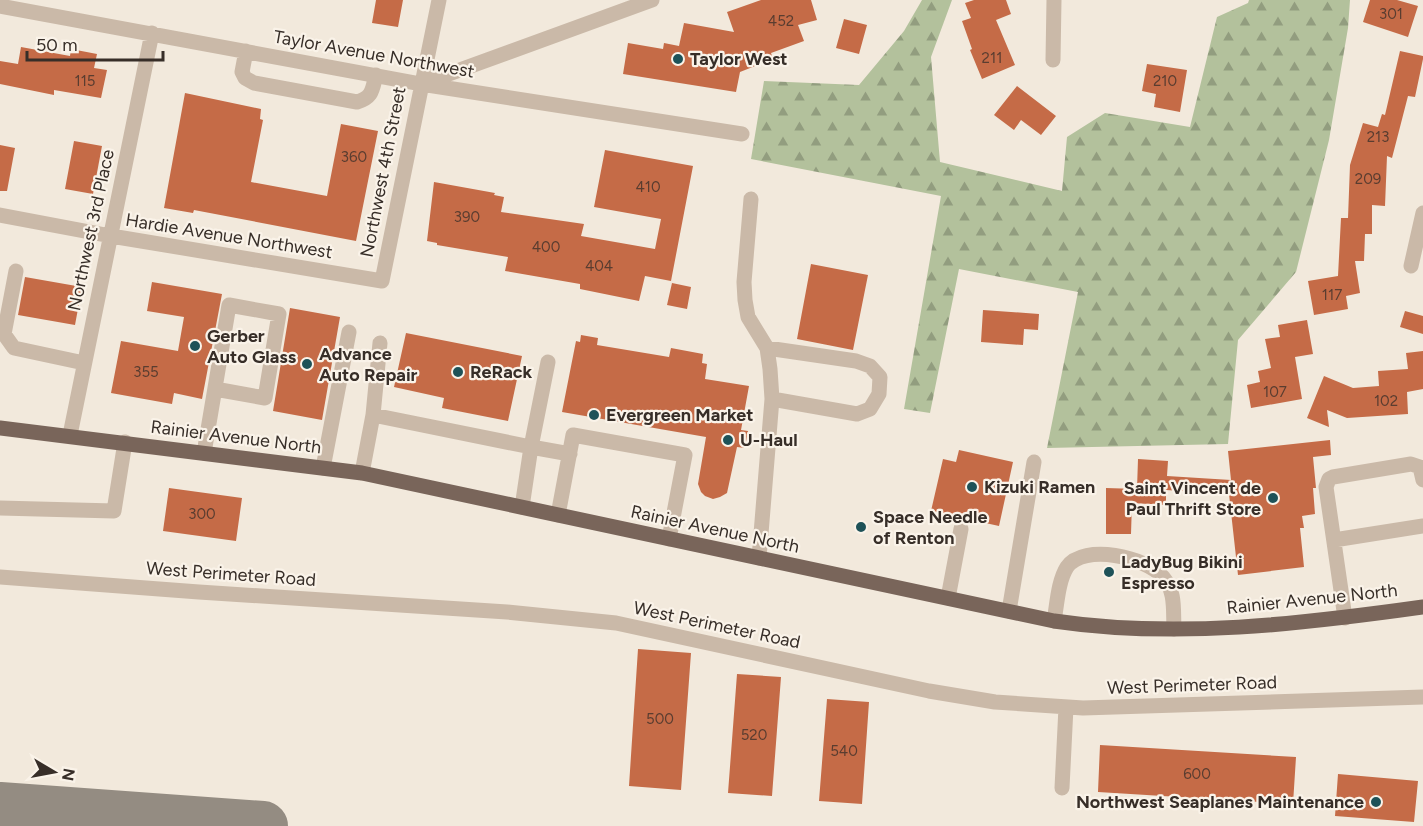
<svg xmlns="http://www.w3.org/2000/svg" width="1423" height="826" viewBox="0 0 1423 826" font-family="Figtree,sans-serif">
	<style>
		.forest { fill: url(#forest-firs) }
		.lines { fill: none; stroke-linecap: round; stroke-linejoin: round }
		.taxiway { stroke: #948c82; stroke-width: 50 }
		.building { fill: #c56b47 }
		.minor { stroke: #cab9a8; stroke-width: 15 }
		.major { stroke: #79655a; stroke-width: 15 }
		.poi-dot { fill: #1e5258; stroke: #faf3e9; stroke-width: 2 }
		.labels { text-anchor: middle; stroke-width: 4.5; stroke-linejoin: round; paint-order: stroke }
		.number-label { font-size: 15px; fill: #5a3d30 }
		.street-label { font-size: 18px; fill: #372e28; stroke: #faf3e9 }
		.poi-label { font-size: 18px; font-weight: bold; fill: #372e28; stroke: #faf3e9; text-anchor: start }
	</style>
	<defs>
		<pattern id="forest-firs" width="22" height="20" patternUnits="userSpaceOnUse" patternTransform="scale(1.5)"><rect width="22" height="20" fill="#b3c19c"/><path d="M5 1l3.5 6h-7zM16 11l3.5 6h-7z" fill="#929d7f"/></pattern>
	</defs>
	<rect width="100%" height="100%" fill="#f2e9dc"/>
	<path class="forest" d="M922,0h30l-21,57 9,105 122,29 5,-54 38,-24 85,14 27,-110 31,-14 1,-3h101l-2,28 -19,112 -33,132 -58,68 -10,104 -181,4 31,-156 -119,-23 -29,144 -26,-4 37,-213 -190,-37 13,-78 95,4 45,-54z"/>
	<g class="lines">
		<path class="taxiway" d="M0,807l263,19"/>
	</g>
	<path class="building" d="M376,0h27l-5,27 -26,-4z
		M761,0h50l6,20 -19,5 6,16 -33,12 2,6 -33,13 -4,20 -113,-18 5,-31 35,6 1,-6 15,3 5,-23 50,9 -7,-20z
		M974,0h32l5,14 -15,6 19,45 -33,14 -12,-29 2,-1 -10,-28 9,-3 -6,-15z
		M1370,0h27l21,6 -10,31 -45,-15z
		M844,19l23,6 -8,29 -23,-6z
		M21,47l49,9 1,-7 26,5 -3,14 13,2 -6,28 -47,-8v5l-54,-11v-23l18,3z
		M1400,51l23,5v3l-8,38 -7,-1 -16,62 -5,-2 -2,50 -13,-1v29h-7l-1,27h-9l5,32 -14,3 2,13 -34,6 -6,-34 30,-5 3,-58h7l2,-53 13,-42 15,4 4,-13 3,1z
		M1147,64l40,6 -7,42 -26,-5 2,-13 -14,-3z
		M1017,86l39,30 -15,19 -20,-15 -7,10 -20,-15z
		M185,93l76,16 -1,10 3,1 -12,62 76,14 14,-72 37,7 -22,110 -162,-31 -1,3 -29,-5z
		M74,141l28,5 -9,48 -28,-5z
		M0,145l15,3 -8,43h-7z
		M605,150l88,16 -22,115 -26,-5 -6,25 -59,-12v-5l-75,-13 3,-14 -71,-12v-2l-10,-2 7,-59 61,11 -1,2 10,2 -3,15 83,12 -3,12 74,13 6,-30 -67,-12z
		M811,264l57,11 -15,75 -56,-11z
		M25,277l57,10 -7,38 -57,-10z
		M152,282l70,12 -20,105 -28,-6 -2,11 -61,-11 10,-52 57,10 6,-34 -37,-6z
		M672,283l19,4 -4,22 -20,-4z
		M290,308l50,9 -18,103 -49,-9z
		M983,310l56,4 -1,16 -14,-1 -1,16 -42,-3z
		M1405,311l18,5v18l-23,-7z
		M1307,320l6,34 -18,3 7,42 -51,9 -4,-23 13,-3 -2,-11 13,-3 -6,-29 15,-2 -2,-12z
		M406,333l116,23 -14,65 -66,-13 2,-10 -50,-11z
		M581,335l17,3 -1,7 72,12 2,-9 32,6 -1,9 5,1 -2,15 44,7 -8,44 7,1 -3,17 -8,-1 -10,46 -7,4 -7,2 -8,-3 -4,-4 -3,-8 8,-47 -144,-25 14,-71 4,1z
		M1423,351v38l-16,3 1,22 -61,4 -20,-8 2,17 -22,-9 17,-42 29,12 26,-2 -1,-15 30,-2 -2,-16z
		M1330,440l1,15 -18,2 3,31h-3l2,26 -13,2 2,12h-4l4,39 -66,8 -9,-81 -63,-4v15l-34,-2 -1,31h-25v-46l31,1 1,-30 30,2 -1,15 64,4 -3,-29z
		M959,450l54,12 -14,64 -68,-15 12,-52 13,3z
		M169,488l73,10 -6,43 -73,-10z
		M638,649l53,4 -10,137 -52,-4z
		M737,674l44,3 -9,119 -44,-3z
		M827,699l42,3 -7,102 -43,-3z
		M1100,745l196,12 -3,47 -195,-12z
		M1338,774l80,7 -4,41 -79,-6z"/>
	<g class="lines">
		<path class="minor" d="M0,6l421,78 321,50
			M246,51l-4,21 3,6 9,5 103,19c16,-5 15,-12 19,-27
			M1053,60l1,-60
			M424,83l228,-83
			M751,199l-7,83 1,18 3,17 19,31 3,21 2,30 -13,159
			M0,215l111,21 271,45 57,-281
			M1411,266l12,-53
			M16,271l-12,63 10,14 70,15
			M767,348l89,13 14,5 10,11 -1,17 -9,15 -13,5 -85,-15
			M373,415l7,-72
			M70,435l82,-402
			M204,453l25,-148 50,9 -14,84 -50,-9
			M323,468l26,-136
			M362,473l11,-58 158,32 17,-85
			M522,507l9,-60 39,7
			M0,508l114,3 11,-69
			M558,515l15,-80 112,20 -16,84
			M1334,540l89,-14
			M0,577l199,15 308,20 109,11 313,68 66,11 88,6 340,-11
			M948,598l13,-69
			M1009,611l25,-149
			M1345,618l-19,-131 3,-8 4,-2 78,-13 9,3 3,13
			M1054,621c3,-16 4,-40 13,-54 17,-24 79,-10 96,10 13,15 10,33 11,52
			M1062,788l4,-81"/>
		<path class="major" d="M0,428l362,45 692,148c122,18 248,3 369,-14"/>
	</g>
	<g class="poi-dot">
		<circle cx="678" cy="59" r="6"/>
		<circle cx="195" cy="346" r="6"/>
		<circle cx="307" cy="364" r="6"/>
		<circle cx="458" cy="372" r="6"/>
		<circle cx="594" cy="415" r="6"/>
		<circle cx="728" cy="440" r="6"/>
		<circle cx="972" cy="487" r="6"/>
		<circle cx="1273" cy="498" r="6"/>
		<circle cx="861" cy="527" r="6"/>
		<circle cx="1109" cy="572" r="6"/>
		<circle cx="1376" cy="802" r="6"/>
	</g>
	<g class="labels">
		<g class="number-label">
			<text x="1391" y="19">301</text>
			<text x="781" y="26">452</text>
			<text x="992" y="63">211</text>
			<text x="85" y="86">115</text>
			<text x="1165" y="86">210</text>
			<text x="1378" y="142">213</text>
			<text x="354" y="162">360</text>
			<text x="1368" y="184">209</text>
			<text x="648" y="192">410</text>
			<text x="467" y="222">390</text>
			<text x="546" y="252">400</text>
			<text x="599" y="271">404</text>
			<text x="1332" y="300">117</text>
			<text x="146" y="377">355</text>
			<text x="1275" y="397">107</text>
			<text x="1386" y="406">102</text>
			<text x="202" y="519">300</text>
			<text x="660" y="724">500</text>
			<text x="754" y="740">520</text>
			<text x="844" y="756">540</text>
			<text x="1197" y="779">600</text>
		</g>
		<g class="street-label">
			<text transform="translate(374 54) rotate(10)" y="6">Taylor Avenue Northwest</text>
			<text transform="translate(383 172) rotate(-79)" y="6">Northwest 4th Street</text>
			<text transform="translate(91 230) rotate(-78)" y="6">Northwest 3rd Place</text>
			<text transform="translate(229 236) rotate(9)" y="6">Hardie Avenue Northwest</text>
			<text transform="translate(236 437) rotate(7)" y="6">Rainier Avenue North</text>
			<text transform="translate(715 529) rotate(12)" y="6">Rainier Avenue North</text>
			<text transform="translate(231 574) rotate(4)" y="6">West Perimeter Road</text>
			<text transform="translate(1312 599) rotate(-6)" y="6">Rainier Avenue North</text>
			<text transform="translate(717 625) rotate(12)" y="6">West Perimeter Road</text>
			<text transform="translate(1192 685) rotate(-2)" y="6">West Perimeter Road</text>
		</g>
		<g class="poi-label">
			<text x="690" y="65">Taylor West</text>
			<text x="207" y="342">Gerber<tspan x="207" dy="21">Auto Glass</tspan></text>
			<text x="319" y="360">Advance<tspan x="319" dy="21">Auto Repair</tspan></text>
			<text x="470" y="378">ReRack</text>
			<text x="606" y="421">Evergreen Market</text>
			<text x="740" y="446">U-Haul</text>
			<text x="984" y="493">Kizuki Ramen</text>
			<text x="1261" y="494" text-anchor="end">Saint Vincent de<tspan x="1261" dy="21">Paul Thrift Store</tspan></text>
			<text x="873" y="523">Space Needle<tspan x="873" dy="21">of Renton</tspan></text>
			<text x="1121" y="568">LadyBug Bikini<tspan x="1121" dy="21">Espresso</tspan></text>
			<text x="1364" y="808" text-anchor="end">Northwest Seaplanes Maintenance</text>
		</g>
	</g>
	<g transform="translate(54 772) rotate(100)" stroke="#faf3e9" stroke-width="4.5" paint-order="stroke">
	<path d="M0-4.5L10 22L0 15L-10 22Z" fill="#372e28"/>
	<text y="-9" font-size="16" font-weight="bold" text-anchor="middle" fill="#372e28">N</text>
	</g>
	<path d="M27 51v9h136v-9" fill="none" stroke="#372e28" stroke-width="3"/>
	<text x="36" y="51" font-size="18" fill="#372e28" stroke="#faf3e9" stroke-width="4.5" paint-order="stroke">50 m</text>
</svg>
